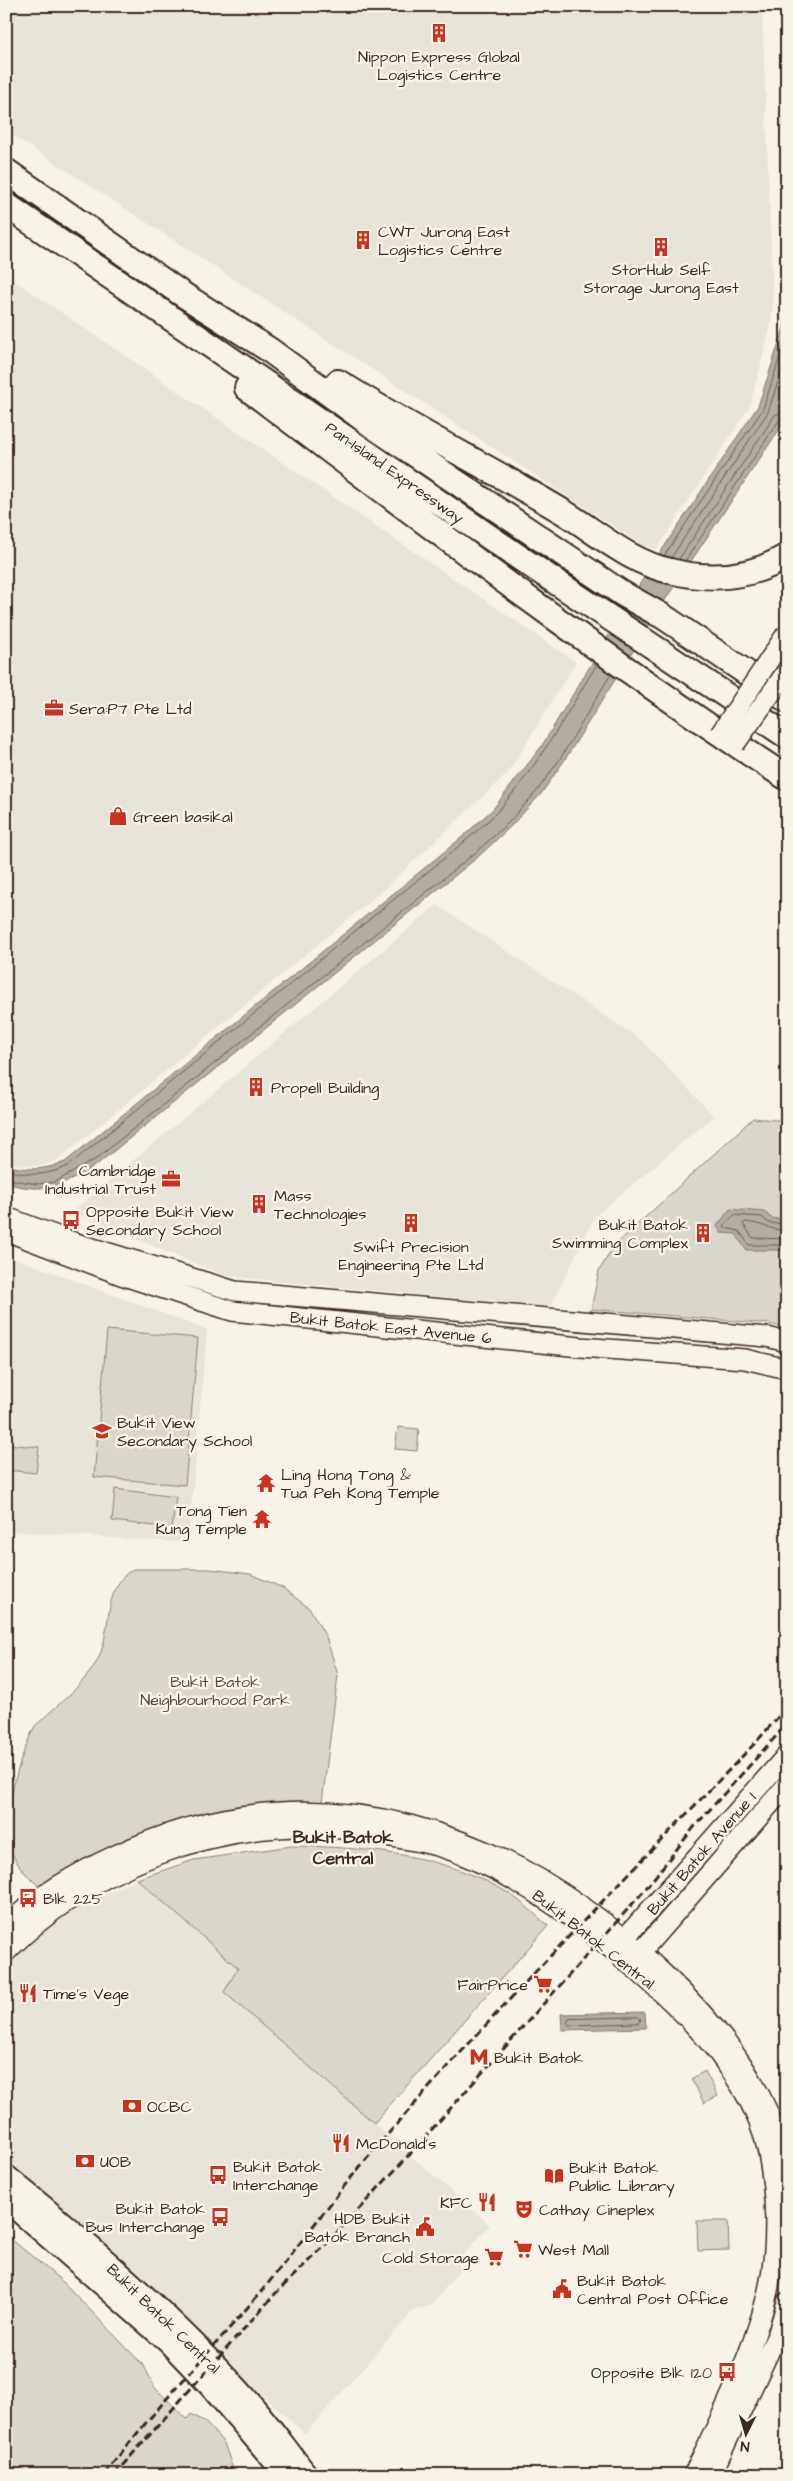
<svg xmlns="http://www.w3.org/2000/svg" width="793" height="2481" viewBox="0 0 793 2481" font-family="'Architects Daughter',sans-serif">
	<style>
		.built { fill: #e9e4d9 }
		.green { fill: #dbd6cb; stroke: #8b8074 }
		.water { fill: #b4aca0; stroke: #84786c }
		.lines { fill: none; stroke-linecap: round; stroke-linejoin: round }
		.shore { stroke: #6b5e52; stroke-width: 1 }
		.secondary-casing { stroke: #3b2a1e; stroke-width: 22 }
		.primary-casing { stroke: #3b2a1e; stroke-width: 25 }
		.motorway-casing { stroke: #3b2a1e; stroke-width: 28 }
		.secondary { stroke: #f7f3e8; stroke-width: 19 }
		.primary { stroke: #f7f3e8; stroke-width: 21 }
		.motorway { stroke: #f7f3e8; stroke-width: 24 }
		.rail { stroke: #3b2a1e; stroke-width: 3; stroke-dasharray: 8 4; stroke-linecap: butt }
		.secondary-bridge-casing { stroke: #3b2a1e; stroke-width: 22; stroke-linecap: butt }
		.secondary-bridge { stroke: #f7f3e8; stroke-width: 19 }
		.labels { text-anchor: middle; stroke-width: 5; stroke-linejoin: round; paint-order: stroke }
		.poi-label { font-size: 16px; fill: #3b2a1e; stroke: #f7f3e8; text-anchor: start }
		.street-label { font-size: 16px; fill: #3b2a1e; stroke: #f7f3e8 }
		.park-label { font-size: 16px; fill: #5b4c41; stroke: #f7f3e8 }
		.neighbourhood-label { font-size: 18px; font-weight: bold; fill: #3b2a1e; stroke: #f7f3e8 }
	</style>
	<rect width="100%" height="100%" fill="#f7f3e8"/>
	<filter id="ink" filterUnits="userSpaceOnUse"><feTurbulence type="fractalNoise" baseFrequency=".02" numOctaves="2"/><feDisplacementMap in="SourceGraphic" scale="10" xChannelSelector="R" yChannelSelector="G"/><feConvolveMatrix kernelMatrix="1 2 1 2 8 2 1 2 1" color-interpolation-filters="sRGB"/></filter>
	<g filter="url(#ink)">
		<path class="built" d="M6,6h756l11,296 -2,23 -21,81 -93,143 -15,-4 -636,-414z
			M6,275l570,387 -68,111 -126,118 -324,269 -18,6 -21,-1 -13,-4z
			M437,905l203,134 74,77 -119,100 -45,91 -325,-31 -153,-64z
			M6,1255l201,75 -18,204 -5,7 -8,1 -170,-11z
			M137,1879l102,89 -15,24 266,233 -31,35 1,9 -29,37 -17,4 -109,124 -219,-200 -80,-64v-203l27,-26 43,-33z"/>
		<path class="green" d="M753,1118l34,3v208l-17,-5 -179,-15 8,-38 14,-24z
			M107,1330l91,8 -13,147 -91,-8z
			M398,1427l21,2 -2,22 -22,-2z
			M6,1444l33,3 -3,26 -30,-3z
			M115,1489l61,8 -4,31 -60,-7z
			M133,1569h77l40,5 33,14 27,21 16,28 12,38 -16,128 -83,5 -77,18 -122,61c-12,-10 -23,-21 -29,-36 -11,-31 9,-97 24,-125 21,-20 57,-47 66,-74 10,-28 3,-65 32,-83z
			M291,1846c74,1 154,8 219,48 13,9 26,21 38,32l-174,197 -150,-131 14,-24 -101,-89 57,-19z
			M705,2071l13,25 -14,7 -13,-24z
			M697,2221h31l1,29 -31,1z
			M6,2235l57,47 81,84 11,22 32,31 4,-5 14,8 19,21 11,32h-229z"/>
		<path class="water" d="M781,6h6v412l-118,176 -105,167 -23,33 -31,33 -32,30 -379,306c-33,22 -53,32 -93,20v-18c22,6 38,5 59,-3l396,-324 32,-29 48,-62 103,-170 114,-171 26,-78 2,-24z
			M730,1209l35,3 6,6 16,2v30h-41l-10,-16 -15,-1 -4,-7z
			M645,2012l1,16 -84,2 -1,-16z"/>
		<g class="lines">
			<path class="shore" d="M664,556l99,-147 24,-74
				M671,558l97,-146 19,-57
				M679,559l96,-144 12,-5
				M685,561l95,-142 7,-3
				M6,1170c22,6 41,6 62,-4l396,-324c11,-10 24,-20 34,-31 40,-45 68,-96 99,-147
				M6,1179l31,5 18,-2 41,-23 379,-306 32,-29 30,-33 23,-32 51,-85
				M787,1224l-18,-1 -7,-6 -28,-2 -10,11 2,2 13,3 10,14h38
				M787,1231c-16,-1 -27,-8 -42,-9l-2,2 10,14 34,1
				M638,2017l3,2 -2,4 -70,2 -2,-2 2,-4z"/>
			<g class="secondary-casing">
				<path id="secondary" d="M6,1217l67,25 162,49 532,46 20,5
					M6,1231l115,44 111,36 348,36 165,12 42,10
					M6,1927c26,-29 75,-56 110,-72 201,-95 398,-26 551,122 58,56 104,115 120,196
					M617,1947l170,-192
					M6,1952c82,-83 201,-129 318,-125 16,1 33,5 50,7 28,5 55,8 81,18 70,27 130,73 186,122 51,44 113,109 127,179 8,42 10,91 1,133 -12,59 -49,134 -76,189
					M633,1961l154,-176
					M711,2475l67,-142 9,-31"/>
			</g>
			<g class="primary-casing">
				<path id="primary" d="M6,2176c81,66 164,138 235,216 24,26 44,55 66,83
					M6,2200l162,142 41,43 77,90"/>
			</g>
			<g class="motorway-casing">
				<path id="motorway" d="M6,171l173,121 89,57 105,77 250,168 41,23 123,83
					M6,205l514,353 267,178
					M338,382c74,47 152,86 227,131 34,21 65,49 105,58 40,10 81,7 117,-15
					M247,388c177,134 354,269 540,390"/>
			</g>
			<use href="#secondary" class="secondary"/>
			<use href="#primary" class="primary"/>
			<use href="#motorway" class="motorway"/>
			<path class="rail" d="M104,2475c50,-66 108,-125 161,-188 33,-40 64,-83 98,-124 125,-146 260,-283 394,-422l30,-34
				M114,2475l161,-181 56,-55 78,-84 234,-263 52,-66 92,-102"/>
			<g class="secondary-bridge-casing">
				<path id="secondary-bridge" d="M720,734l67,-101
					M735,744l52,-73"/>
			</g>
			<use href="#secondary-bridge" class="secondary-bridge"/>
		</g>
	</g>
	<defs>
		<g id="building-bare" transform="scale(1.5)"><path d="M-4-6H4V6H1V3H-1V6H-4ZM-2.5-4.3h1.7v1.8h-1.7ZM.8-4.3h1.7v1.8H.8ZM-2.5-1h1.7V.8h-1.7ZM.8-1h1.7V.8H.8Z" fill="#c8321e" stroke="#f7f3e8" stroke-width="2.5" paint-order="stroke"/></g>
		<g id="office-bare" transform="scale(1.5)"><path d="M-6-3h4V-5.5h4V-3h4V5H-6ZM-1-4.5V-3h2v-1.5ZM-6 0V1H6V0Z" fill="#c8321e" stroke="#f7f3e8" stroke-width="2.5" paint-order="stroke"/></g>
		<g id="shop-bare" transform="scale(1.5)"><path d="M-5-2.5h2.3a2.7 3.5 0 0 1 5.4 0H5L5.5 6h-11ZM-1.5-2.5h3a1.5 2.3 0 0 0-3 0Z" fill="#c8321e" stroke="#f7f3e8" stroke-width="2.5" paint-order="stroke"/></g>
		<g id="bus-bare" transform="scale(1.5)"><path d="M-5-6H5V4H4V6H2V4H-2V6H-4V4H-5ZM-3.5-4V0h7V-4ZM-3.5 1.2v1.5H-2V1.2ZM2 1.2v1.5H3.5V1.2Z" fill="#c8321e" stroke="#f7f3e8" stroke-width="2.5" paint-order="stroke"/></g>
		<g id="school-bare" transform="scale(1.5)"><path d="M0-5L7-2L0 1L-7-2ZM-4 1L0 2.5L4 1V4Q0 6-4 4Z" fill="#c8321e" stroke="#f7f3e8" stroke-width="2.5" paint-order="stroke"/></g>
		<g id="temple-bare" transform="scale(1.5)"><path d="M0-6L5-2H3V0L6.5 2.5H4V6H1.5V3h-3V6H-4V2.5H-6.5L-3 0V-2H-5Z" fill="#c8321e" stroke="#f7f3e8" stroke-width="2.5" paint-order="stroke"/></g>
		<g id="supermarket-bare" transform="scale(1.5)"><path d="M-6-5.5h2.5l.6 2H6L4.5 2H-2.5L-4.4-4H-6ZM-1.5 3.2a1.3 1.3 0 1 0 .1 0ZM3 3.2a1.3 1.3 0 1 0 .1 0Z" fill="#c8321e" stroke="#f7f3e8" stroke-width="2.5" paint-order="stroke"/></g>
		<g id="restaurant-bare" transform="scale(1.5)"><path d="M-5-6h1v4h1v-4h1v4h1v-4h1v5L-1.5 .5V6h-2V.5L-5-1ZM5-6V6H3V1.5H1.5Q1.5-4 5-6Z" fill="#c8321e" stroke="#f7f3e8" stroke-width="2.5" paint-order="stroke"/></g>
		<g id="metro-bare" transform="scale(1.5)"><path d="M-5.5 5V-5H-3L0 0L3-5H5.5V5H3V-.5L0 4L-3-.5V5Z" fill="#c8321e" stroke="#f7f3e8" stroke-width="2.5" paint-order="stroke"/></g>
		<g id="bank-bare" transform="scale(1.5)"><path d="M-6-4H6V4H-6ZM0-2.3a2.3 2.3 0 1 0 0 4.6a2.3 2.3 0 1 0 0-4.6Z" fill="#c8321e" stroke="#f7f3e8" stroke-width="2.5" paint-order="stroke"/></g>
		<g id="library-bare" transform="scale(1.5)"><path d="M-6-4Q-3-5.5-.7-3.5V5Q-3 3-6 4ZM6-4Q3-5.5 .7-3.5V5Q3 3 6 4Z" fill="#c8321e" stroke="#f7f3e8" stroke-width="2.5" paint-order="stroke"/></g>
		<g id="theatre-bare" transform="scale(1.5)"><path d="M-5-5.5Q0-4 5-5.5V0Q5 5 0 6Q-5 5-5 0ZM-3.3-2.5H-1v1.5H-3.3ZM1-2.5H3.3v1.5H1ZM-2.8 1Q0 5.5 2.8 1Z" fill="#c8321e" stroke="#f7f3e8" stroke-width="2.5" paint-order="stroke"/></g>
		<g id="civic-bare" transform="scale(1.5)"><path d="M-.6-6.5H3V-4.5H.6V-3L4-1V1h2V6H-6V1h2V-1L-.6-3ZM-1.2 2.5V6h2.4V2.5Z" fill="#c8321e" stroke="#f7f3e8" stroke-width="2.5" paint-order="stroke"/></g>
	</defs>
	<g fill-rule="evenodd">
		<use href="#building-bare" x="439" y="33"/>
		<use href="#building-bare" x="363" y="240"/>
		<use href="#building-bare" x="661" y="247"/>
		<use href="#office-bare" x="54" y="708"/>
		<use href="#shop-bare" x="118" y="816"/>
		<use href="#building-bare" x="256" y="1087"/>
		<use href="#office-bare" x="171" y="1179"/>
		<use href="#building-bare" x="259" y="1204"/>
		<use href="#bus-bare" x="71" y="1220"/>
		<use href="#building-bare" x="411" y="1223"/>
		<use href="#building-bare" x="703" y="1233"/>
		<use href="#school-bare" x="102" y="1431"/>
		<use href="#temple-bare" x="266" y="1483"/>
		<use href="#temple-bare" x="262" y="1519"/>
		<use href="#bus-bare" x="28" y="1898"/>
		<use href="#supermarket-bare" x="543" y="1984"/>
		<use href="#restaurant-bare" x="28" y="1993"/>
		<use href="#metro-bare" x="479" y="2057"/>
		<use href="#bank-bare" x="132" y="2106"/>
		<use href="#restaurant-bare" x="341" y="2143"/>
		<use href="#bank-bare" x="85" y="2161"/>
		<use href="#bus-bare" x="218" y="2175"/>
		<use href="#library-bare" x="554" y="2176"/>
		<use href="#restaurant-bare" x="487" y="2202"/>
		<use href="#theatre-bare" x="524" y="2209"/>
		<use href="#bus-bare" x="220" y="2217"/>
		<use href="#civic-bare" x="425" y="2227"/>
		<use href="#supermarket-bare" x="523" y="2249"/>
		<use href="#supermarket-bare" x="494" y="2257"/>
		<use href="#civic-bare" x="562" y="2289"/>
		<use href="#bus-bare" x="727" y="2372"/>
	</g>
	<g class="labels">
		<g class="poi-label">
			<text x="439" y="62" text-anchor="middle">Nippon Express Global<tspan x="439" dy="18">Logistics Centre</tspan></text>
			<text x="378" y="237">CWT Jurong East<tspan x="378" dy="18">Logistics Centre</tspan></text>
			<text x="661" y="275" text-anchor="middle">StorHub Self<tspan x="661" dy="18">Storage Jurong East</tspan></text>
			<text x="69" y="714">Sera:P7 Pte Ltd</text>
			<text x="133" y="822">Green basikal</text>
			<text x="271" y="1093">Propell Building</text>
			<text x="156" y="1176" text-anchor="end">Cambridge<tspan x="156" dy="18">Industrial Trust</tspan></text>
			<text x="274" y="1201">Mass<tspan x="274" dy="18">Technologies</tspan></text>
			<text x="86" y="1217">Opposite Bukit View<tspan x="86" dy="18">Secondary School</tspan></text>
			<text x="688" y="1230" text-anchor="end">Bukit Batok<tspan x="688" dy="18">Swimming Complex</tspan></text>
			<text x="411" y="1252" text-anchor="middle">Swift Precision<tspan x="411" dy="18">Engineering Pte Ltd</tspan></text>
			<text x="117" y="1428">Bukit View<tspan x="117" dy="18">Secondary School</tspan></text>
			<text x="281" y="1480">Ling Hong Tong &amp;<tspan x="281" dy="18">Tua Peh Kong Temple</tspan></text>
			<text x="247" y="1516" text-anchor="end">Tong Tien<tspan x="247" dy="18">Kung Temple</tspan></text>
			<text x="43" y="1904">Blk 225</text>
			<text x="528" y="1990" text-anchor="end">FairPrice</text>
			<text x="43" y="1999">Time's Vege</text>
			<text x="494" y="2063">Bukit Batok</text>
			<text x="147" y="2112">OCBC</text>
			<text x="356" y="2149">McDonald's</text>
			<text x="100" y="2167">UOB</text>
			<text x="233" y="2172">Bukit Batok<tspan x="233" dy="18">Interchange</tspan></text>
			<text x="569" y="2173">Bukit Batok<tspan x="569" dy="18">Public Library</tspan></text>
			<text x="472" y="2208" text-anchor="end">KFC</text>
			<text x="205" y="2214" text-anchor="end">Bukit Batok<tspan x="205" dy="18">Bus Interchange</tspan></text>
			<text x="539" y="2215">Cathay Cineplex</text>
			<text x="410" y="2224" text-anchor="end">HDB Bukit<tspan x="410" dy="18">Batok Branch</tspan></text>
			<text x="538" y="2255">West Mall</text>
			<text x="479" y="2263" text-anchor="end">Cold Storage</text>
			<text x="577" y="2286">Bukit Batok<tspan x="577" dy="18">Central Post Office</tspan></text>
			<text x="712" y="2378" text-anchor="end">Opposite Blk 120</text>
		</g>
		<g class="street-label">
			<text transform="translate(395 472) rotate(35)" y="6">Pan-Island Expressway</text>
			<text transform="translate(391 1327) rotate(6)" y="6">Bukit Batok East Avenue 6</text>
			<text transform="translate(701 1853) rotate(-49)" y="6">Bukit Batok Avenue 1</text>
			<text transform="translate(594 1939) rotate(38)" y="6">Bukit Batok Central</text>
			<text transform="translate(164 2318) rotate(44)" y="6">Bukit Batok Central</text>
		</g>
		<g class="park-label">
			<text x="215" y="1687">Bukit Batok<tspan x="215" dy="18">Neighbourhood Park</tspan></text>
		</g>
		<g class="neighbourhood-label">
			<text x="343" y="1843">Bukit Batok<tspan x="343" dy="21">Central</tspan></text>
		</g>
	</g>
	<rect width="793" height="2481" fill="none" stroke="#f7f3e8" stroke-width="25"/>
	<rect x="12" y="12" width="768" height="2456" fill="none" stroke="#3b2a1e" stroke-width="2" filter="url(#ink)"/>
	<g transform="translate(746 2434) rotate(185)" stroke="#f7f3e8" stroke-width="4" paint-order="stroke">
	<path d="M0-4L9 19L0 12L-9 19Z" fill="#3b2a1e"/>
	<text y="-8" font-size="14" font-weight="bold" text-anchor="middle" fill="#3b2a1e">N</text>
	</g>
</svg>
